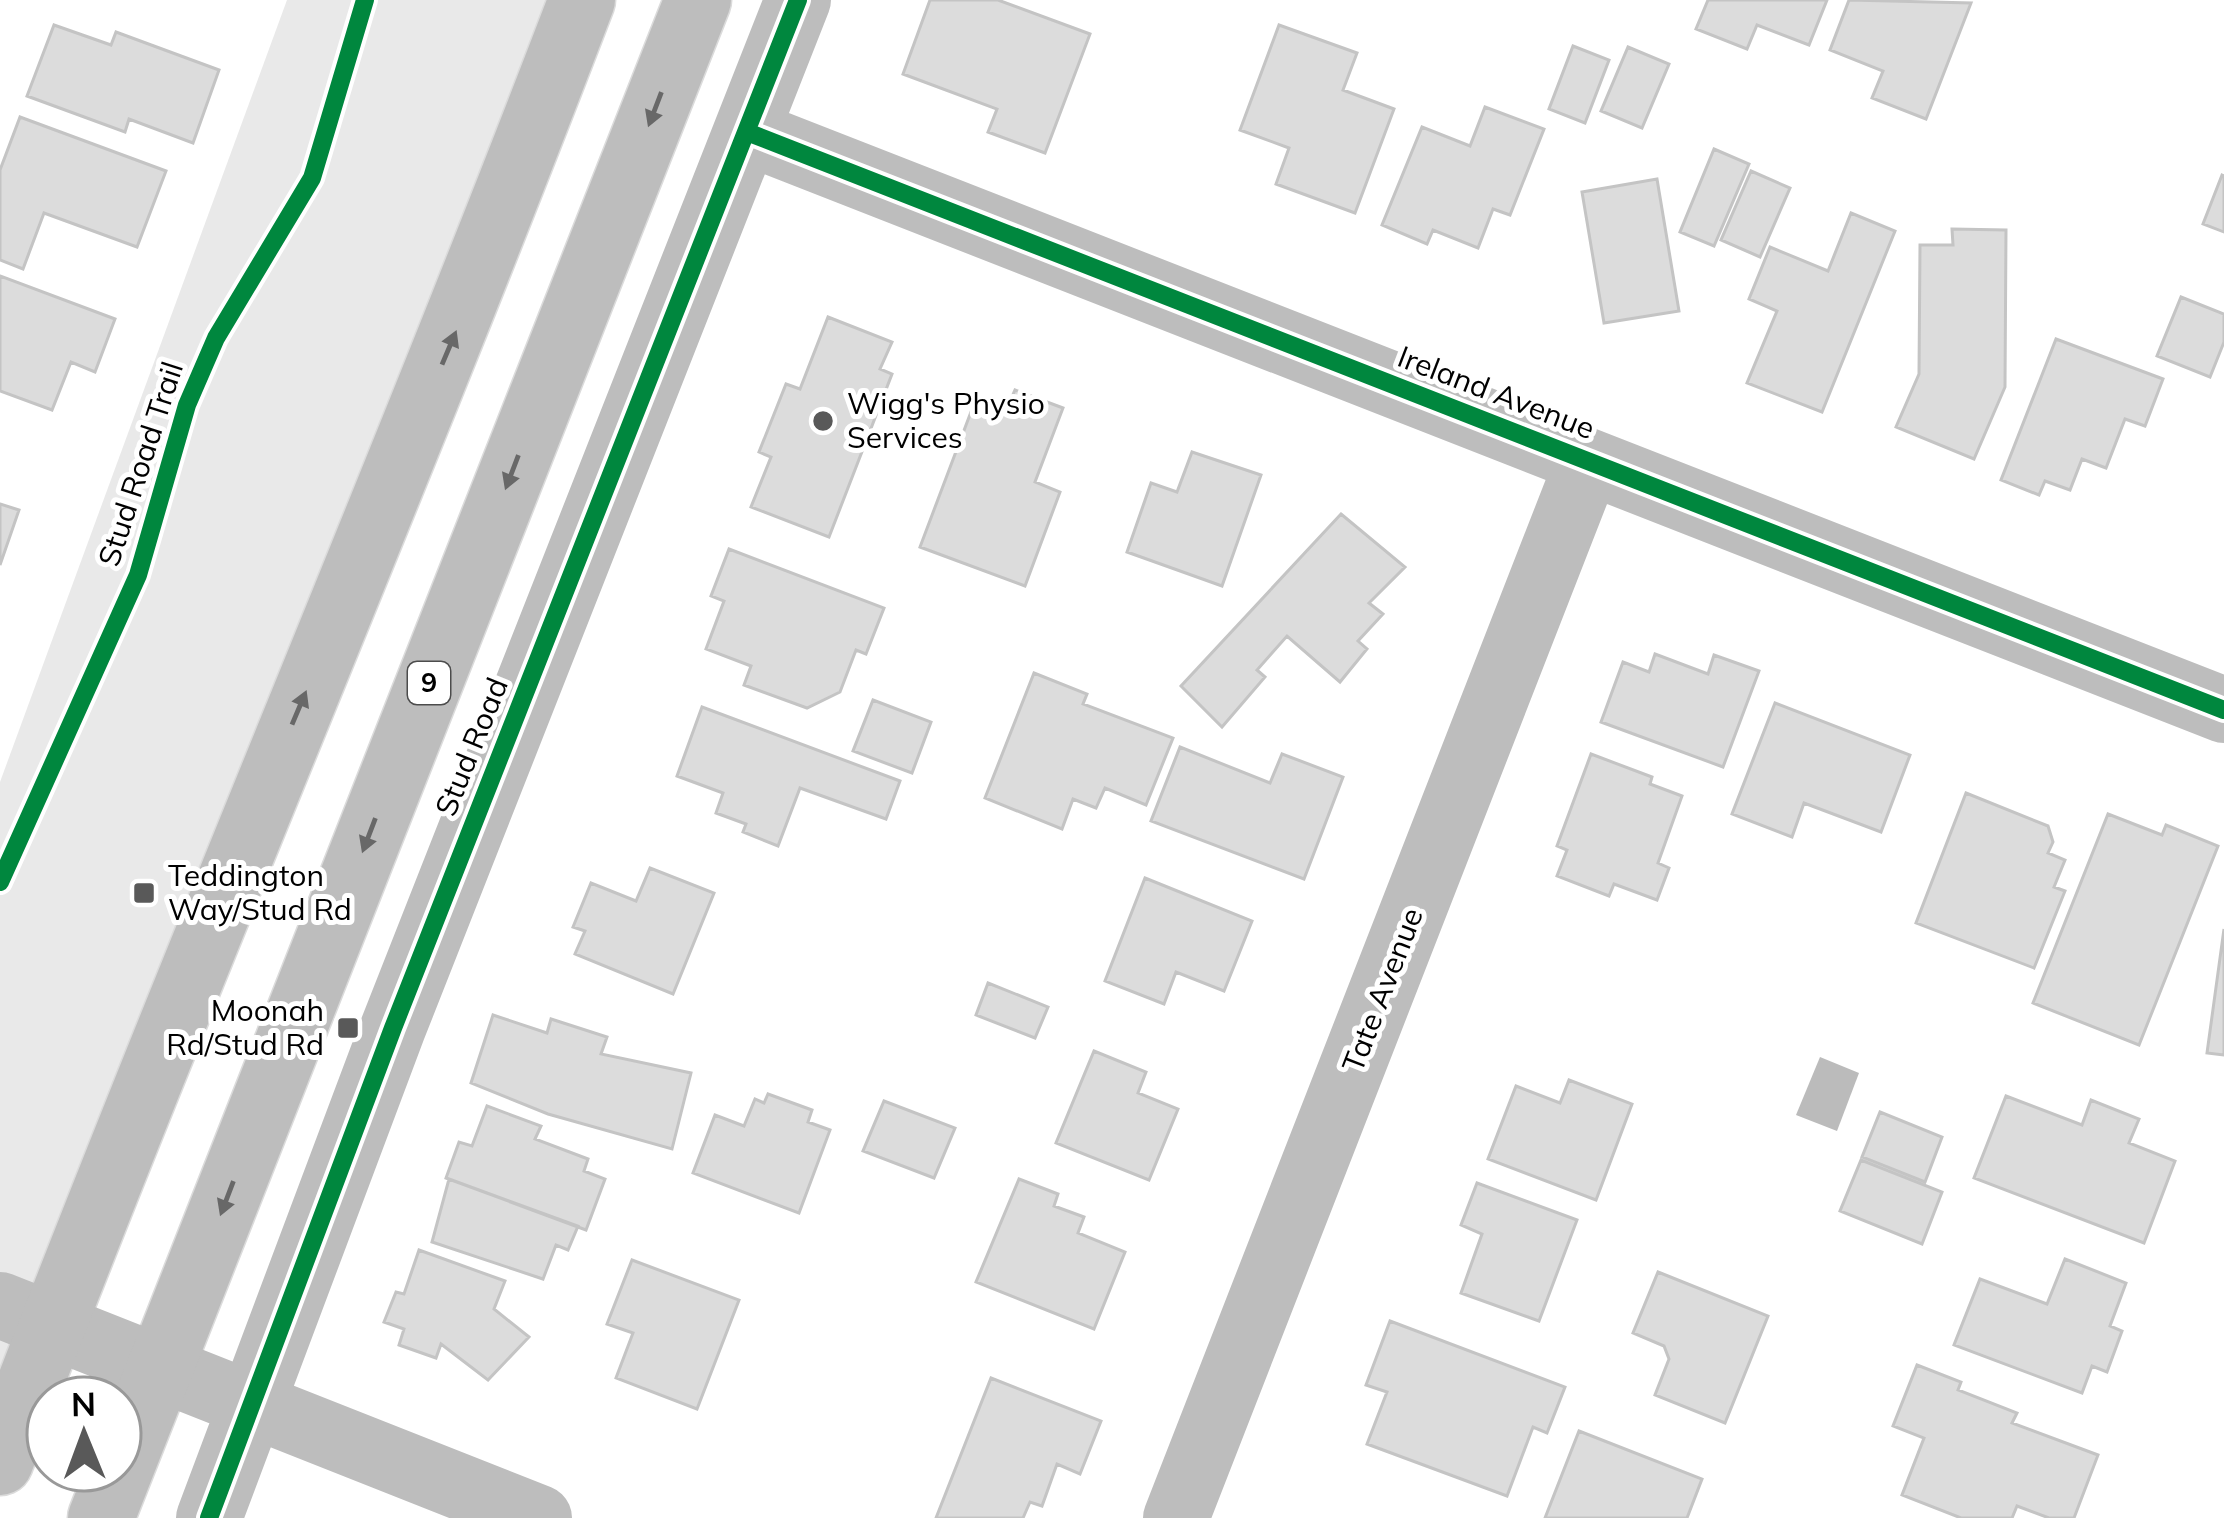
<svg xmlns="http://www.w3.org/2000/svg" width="2224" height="1518" viewBox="0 0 2224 1518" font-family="Mulish,sans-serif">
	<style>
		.green { fill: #e9e9e9 }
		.water { fill: #bbb }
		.building { fill: #dcdcdc; stroke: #c4c4c4; stroke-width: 3 }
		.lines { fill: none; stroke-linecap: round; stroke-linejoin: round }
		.primary-casing { stroke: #dbdbdb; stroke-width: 69 }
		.minor { stroke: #bdbdbd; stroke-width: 66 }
		.primary { stroke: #bdbdbd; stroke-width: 66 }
		.cycleway-casing { stroke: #fff; stroke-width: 26 }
		.cycleway { stroke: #00873e; stroke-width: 18 }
		.oneway { fill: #686868 }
		.poi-dot { fill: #595959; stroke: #fff; stroke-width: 4.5 }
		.labels { text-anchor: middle; stroke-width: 10; stroke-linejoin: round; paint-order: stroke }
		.shield { fill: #fff; stroke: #4c4c4c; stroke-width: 3 }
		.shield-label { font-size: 27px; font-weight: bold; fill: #000 }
		.street-label { font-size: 30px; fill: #000; stroke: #fff }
		.poi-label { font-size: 30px; fill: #000; stroke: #fff; text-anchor: start }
	</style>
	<rect width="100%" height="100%" fill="#fff"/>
	<path class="green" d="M287,0h295l-582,1462v-680z"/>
	<path class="water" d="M1820,1057l39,16 -22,58 -41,-16z"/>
	<path class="building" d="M930,0h68l92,34 -45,119 -57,-21 9,-23 -94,-35z
		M1708,0h119l-18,45 -52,-20 -10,24 -51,-20z
		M1849,0l122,3 -45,116 -54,-21 11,-27 -53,-21z
		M54,25l57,20 5,-13 103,38 -26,73 -64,-24 -4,13 -98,-36z
		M1279,25l78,28 -14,37 51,19 -39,104 -79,-29 13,-36 -49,-18z
		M1573,46l36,14 -24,63 -36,-14z
		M1628,47l41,17 -27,64 -41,-17z
		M1485,107l59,22 -34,86 -17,-6 -15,39 -45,-18 -6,14 -45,-19 40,-98 48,19z
		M20,117l146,54 -29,76 -93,-34 -21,56 -23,-9v-90z
		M1714,149l35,15 -35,82 -34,-14z
		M1751,171l39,17 -30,69 -39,-17z
		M2222,175l2,1v56l-21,-8z
		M1657,179l22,132 -75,12 -22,-131z
		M1851,213l44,18 -73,181 -75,-29 30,-72 -28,-12 21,-52 58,24z
		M1952,229l54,1 -1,157 -31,72 -78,-32 23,-53 1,-129h33z
		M0,276l115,43 -20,53 -24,-10 -19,48 -52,-19z
		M2181,297l43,17v28l-14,35 -53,-21z
		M828,317l64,25 -12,27 12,5 -63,163 -78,-30 20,-50 -12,-5 27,-68 14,5z
		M2056,339l107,40 -18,47 -20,-7 -19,49 -24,-9 -12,31 -25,-9 -6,14 -38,-15z
		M1015,390l48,18 -28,74 25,10 -35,94 -105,-39 57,-151 30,12z
		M1192,452l69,23 -39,111 -95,-34 24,-69 26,9z
		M0,504l19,6 -19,55z
		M1341,514l64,53 -36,36 14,11 -25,27 9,8 -27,33 -53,-46 -30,34 8,7 -43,50 -41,-41z
		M729,549l155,59 -18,46 -10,-4 -16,42 -33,16 -63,-23 7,-19 -45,-17 18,-48 -13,-5z
		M1655,654l53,20 6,-19 45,16 -36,96 -122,-45 22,-60 26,10z
		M1034,673l53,21 -4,10 90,34 -27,67 -41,-17 -9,20 -23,-9 -11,30 -77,-31z
		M873,700l58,22 -19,51 -59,-22z
		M1775,703l135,52 -29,77 -77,-29 -12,34 -60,-23z
		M702,707l198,74 -14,38 -86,-31 -22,58 -35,-14 3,-8 -30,-11 7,-20 -46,-17z
		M1180,747l90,36 12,-29 61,23 -39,102 -153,-58z
		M1591,754l61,23 -2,7 32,12 -24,67 11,5 -12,32 -43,-16 -5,12 -52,-20 10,-26 -10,-4z
		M1966,793l82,33 5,16 -5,11 17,7 -11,27 11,4 -31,77 -118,-45z
		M2108,814l54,21 4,-10 52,21 -79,199 -106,-42z
		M650,868l64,25 -41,101 -98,-40 10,-23 -12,-4 18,-44 45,18z
		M1145,878l107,43 -28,70 -48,-19 -12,32 -59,-23z
		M2224,929v126l-17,-2z
		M988,983l60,24 -13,31 -59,-23z
		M493,1015l54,18 4,-14 56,18 -6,17 90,19 -19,76 -124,-35 -77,-31z
		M1094,1051l52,21 -8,21 40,16 -29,71 -93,-37z
		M1569,1080l63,24 -36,96 -108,-41 28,-73 44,17z
		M768,1094l44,16 -4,12 22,8 -31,83 -106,-40 22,-58 29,11 11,-27 9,4z
		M2006,1096l76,29 9,-25 48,19 -10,24 46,18 -31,82 -170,-65z
		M884,1101l71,27 -21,50 -71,-27z
		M487,1106l54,20 -6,13 53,20 -4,12 21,8 -19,51 -140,-52 13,-36 13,4z
		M1880,1112l62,25 -17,45 -63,-25z
		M1861,1160l81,32 -20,52 -82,-33z
		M449,1179l129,47 -10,24 -12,-5 -13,34 -111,-37z
		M1019,1179l39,15 -4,12 30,11 -6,16 47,19 -31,77 -118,-47z
		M1477,1183l100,37 -38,101 -78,-28 21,-59 -21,-9z
		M419,1250l86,31 -11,28 35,28 -41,43 -47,-36 -5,14 -37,-13 5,-16 -20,-7 12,-30 8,2z
		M2065,1259l61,24 -16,43 12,5 -15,41 -15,-6 -10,27 -128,-48 26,-66 67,25z
		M632,1260l107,40 -42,109 -81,-31 17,-45 -26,-9z
		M1658,1272l110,44 -43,107 -70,-28 14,-36 -5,-13 -31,-13z
		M1390,1321l175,66 -18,46 -14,-6 -26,69 -140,-52 20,-52 -21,-7z
		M1917,1365l44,17 -3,8 59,23 -5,10 86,32 -24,63h-25l-32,-12 -5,12h-51l-59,-23 22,-57 -31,-12z
		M991,1378l110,43 -21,53 -23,-10 -15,42 -12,-4 -7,16h-87z
		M1579,1431l123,48 -15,39h-142z"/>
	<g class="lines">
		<g class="primary-casing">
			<path id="primary" d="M0,1462c187,-490 395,-972 582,-1462
				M101,1518l597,-1518"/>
		</g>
		<path class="minor" d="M747,132l1477,578
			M0,1305l539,213
			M209,1518l184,-490 405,-1028
			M1176,1518l412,-1056"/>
		<use href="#primary" class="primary"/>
		<g class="cycleway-casing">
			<path id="cycleway" d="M747,132l1477,578
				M0,882l138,-307 49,-170 29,-67 96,-160 53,-178
				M209,1518l184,-490 405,-1028"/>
		</g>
		<use href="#cycleway" class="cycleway"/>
	</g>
	<defs><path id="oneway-solid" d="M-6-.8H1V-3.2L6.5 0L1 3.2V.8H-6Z" transform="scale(3)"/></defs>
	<g class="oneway">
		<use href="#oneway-solid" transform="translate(655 109) rotate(111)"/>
		<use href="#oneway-solid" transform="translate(449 348) rotate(-67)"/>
		<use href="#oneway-solid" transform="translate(512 472) rotate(111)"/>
		<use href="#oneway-solid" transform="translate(299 708) rotate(-67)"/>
		<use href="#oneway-solid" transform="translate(369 835) rotate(111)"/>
		<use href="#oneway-solid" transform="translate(227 1198) rotate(111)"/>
	</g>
	<g class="poi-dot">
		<circle cx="823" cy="421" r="12"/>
		<rect x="132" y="881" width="24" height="24" rx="6"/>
		<rect x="336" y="1016" width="24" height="24" rx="6"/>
	</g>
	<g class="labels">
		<rect class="shield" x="408" y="662" width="42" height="42" rx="9"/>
		<g class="shield-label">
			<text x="429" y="692">9</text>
		</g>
		<g class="street-label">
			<text transform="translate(1496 393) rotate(21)" y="10">Ireland Avenue</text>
			<text transform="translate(141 464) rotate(-72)" y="10">Stud Road Trail</text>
			<text transform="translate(472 747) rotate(-68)" y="10">Stud Road</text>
			<text transform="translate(1383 990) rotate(-69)" y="10">Tate Avenue</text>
		</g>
		<g class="poi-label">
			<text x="847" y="414">Wigg's Physio<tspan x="847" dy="34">Services</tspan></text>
			<text x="168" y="886">Teddington<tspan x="168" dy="34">Way/Stud Rd</tspan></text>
			<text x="324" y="1021" text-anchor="end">Moonah<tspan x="324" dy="34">Rd/Stud Rd</tspan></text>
		</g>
	</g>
	<g transform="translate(84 1434) rotate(359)"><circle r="57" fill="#ffffff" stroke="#999999" stroke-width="3"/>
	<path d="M0-9L21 45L0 30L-21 45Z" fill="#595959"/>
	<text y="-18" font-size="33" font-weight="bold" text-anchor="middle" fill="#000000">N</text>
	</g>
</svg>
